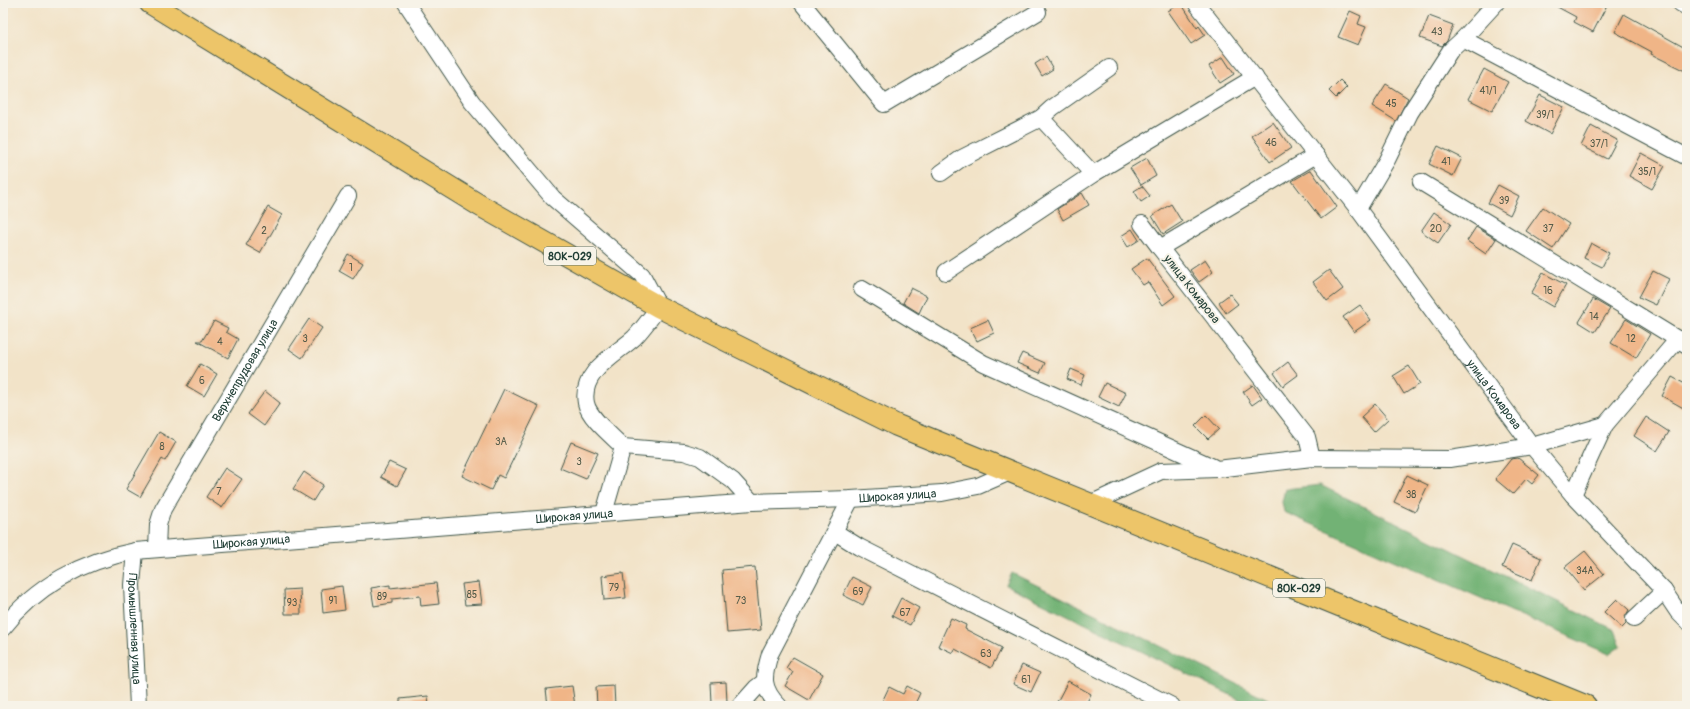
<svg xmlns="http://www.w3.org/2000/svg" width="1690" height="709" viewBox="0 0 1690 709" font-family="Pangolin,sans-serif">
	<style>
		.forest { fill: #72b274; stroke: #487854 }
		.building { fill: #f0b587 }
		.lines { fill: none; stroke-linecap: round; stroke-linejoin: round }
		.minor-casing { stroke: #3f564a; stroke-width: 18 }
		.major-casing { stroke: #3f564a; stroke-width: 23 }
		.minor { stroke: #fff; stroke-width: 16 }
		.major { stroke: #edc569; stroke-width: 21 }
		.labels { text-anchor: middle; stroke-width: 4; stroke-linejoin: round; paint-order: stroke }
		.number-label { font-size: 10px; fill: #535b49 }
		.shield { fill: #f7f3e8; stroke: #60746a; stroke-width: 1 }
		.shield-label { font-size: 11px; font-weight: bold; fill: #1f3d34 }
		.street-label { font-size: 12px; fill: #1f3d34; stroke: #f7f3e8 }
	</style>
	<rect width="100%" height="100%" fill="#f7f3e8"/>
	<filter id="ink" filterUnits="userSpaceOnUse"><feTurbulence type="fractalNoise" baseFrequency=".025" numOctaves="2"/><feDisplacementMap in="SourceGraphic" scale="8" xChannelSelector="R" yChannelSelector="G"/><feConvolveMatrix kernelMatrix="1 2 1 2 8 2 1 2 1" color-interpolation-filters="sRGB"/></filter>
	<filter id="wash" filterUnits="userSpaceOnUse"><feTurbulence type="fractalNoise" baseFrequency=".012" numOctaves="4" result="noise"/><feDisplacementMap in="SourceGraphic" scale="16" xChannelSelector="R" yChannelSelector="G"/><feGaussianBlur stdDeviation="0.9" result="paint"/><feColorMatrix in="noise" values="0 0 0 0 0 0 0 0 0 0 0 0 0 0 0 0 0 1.4 0 .05"/><feComposite in="paint" operator="in"/></filter>
	<g filter="url(#wash)">
		<rect width="100%" height="100%" fill="#f2e3c8"/>
		<path class="forest" d="M1320,485l295,145 6,16 -12,8 -325,-142 -2,-10 3,-13z
			M1012,573l270,133h-29l-247,-121z"/>
		<g id="blocks">
			<path class="building" d="M1181,3l16,25 2,-2 6,9 -14,9 -23,-33z
				M1550,3h58l-15,29 -19,-10 2,-5z
				M1350,11l11,5 -3,8 8,3 -8,18 -20,-8z
				M1624,14l63,35v23l-36,-18 1,-2 -37,-20z
				M1429,16l24,9 -6,16 -5,5 -22,-8z
				M1046,57l7,12 -11,7 -7,-12z
				M1223,57l11,17 -14,9 -11,-17z
				M1484,69l24,13 -16,29 -24,-12z
				M1340,80l7,7 -11,11 -7,-7z
				M1386,84l22,14 -12,23 -24,-15z
				M1540,95l24,12 -14,27 -24,-13z
				M1273,122l18,26 -21,14 -18,-26z
				M1591,126l26,14 -10,19 -26,-13z
				M1438,146l24,12 -9,18 -24,-12z
				M1641,153l24,13 -13,23 -23,-13z
				M1147,158l9,18 -15,9 -11,-17z
				M1311,170l26,37 -16,12 -29,-38z
				M1498,185l21,11 -9,19 -22,-12z
				M1142,186l8,10 -9,6 -7,-11z
				M1082,193l7,12 -26,15 -6,-11z
				M1171,204l11,18 -19,12 -11,-18z
				M268,207l14,8 -22,38 -14,-8z
				M1543,207l26,17 -16,25 -27,-18z
				M1434,212l17,12 -13,19 -17,-12z
				M1476,227l20,12 -10,15 -19,-13z
				M1132,229l7,11 -11,7 -7,-11z
				M1591,243l18,10 -7,14 -18,-9z
				M348,254l15,9 -10,16 -14,-8z
				M1147,258l28,38 -12,9 -15,-23 -5,3 -12,-16z
				M1205,260l8,12 -14,10 -9,-12z
				M1329,270l14,19 -16,12 -14,-19z
				M1653,271l16,8 -13,26 -17,-8z
				M1543,273l23,12 -13,22 -22,-13z
				M911,288l16,8 -8,17 -16,-10z
				M1230,294l8,10 -12,9 -7,-11z
				M1593,299l17,10 -15,23 -16,-10z
				M1360,305l11,15 -17,12 -11,-15z
				M309,319l13,9 -20,30 -13,-9z
				M1626,319l24,15 -14,24 -25,-15z
				M988,320l6,13 -17,8 -7,-13z
				M214,321l14,7 -2,4 12,7 -10,19 -31,-17h5z
				M1022,353l23,10 -5,10 -23,-10z
				M1288,362l10,13 -15,11 -9,-13z
				M200,364l17,10 -13,22 -17,-10z
				M1409,366l11,18 -16,10 -11,-18z
				M1071,369l14,6 -4,10 -14,-6z
				M1672,377l15,8v25l-25,-14z
				M1105,383l21,10 -7,14 -21,-10z
				M1253,385l9,13 -10,7 -9,-13z
				M504,389l35,17 -35,72 -6,-3 -7,15 -29,-14z
				M265,391l15,12 -16,23 -16,-12z
				M1375,404l13,15 -14,13 -13,-15z
				M1206,415l13,14 -11,10 -13,-13z
				M1646,417l23,15 -12,19 -23,-15z
				M159,432l17,10 -11,19 -3,-2 -22,38 -14,-8z
				M571,442l27,11 -12,26 -26,-11z
				M1518,458l21,17 -7,9 -6,-5 -13,15 -18,-15 16,-20z
				M389,462l17,8 -9,16 -16,-9z
				M225,468l17,11 -20,29 -16,-11z
				M304,472l19,13 -10,16 -20,-12z
				M1407,475l21,10 -13,27 -21,-10z
				M1512,545l29,13 -9,22 -30,-13z
				M1585,551l19,23 -20,16 -19,-23z
				M755,567l6,63 -34,3 -5,-63z
				M623,573l3,25 -22,2 -2,-24z
				M852,577l20,10 -9,18 -20,-10z
				M479,582l3,22 -17,1 -3,-21z
				M436,583l3,21 -18,2 -1,-10 -28,3v4l-18,3 -3,-18 19,-3v3z
				M342,586l3,24 -22,3 -2,-24z
				M300,589l1,25h-16l-1,-24z
				M901,598l18,10 -9,17 -18,-9z
				M1617,599l12,11 -4,7 1,7 -4,4 -18,-16z
				M951,618l15,7 -1,4 37,19 -11,20 -36,-19 -2,4 -15,-7z
				M793,657l30,17 -14,26 -24,-14 8,-14 -7,-4z
				M1022,665l18,8 -9,19 -18,-8z
				M1068,681l23,13 -6,12h-20l-8,-4z
				M726,682l1,20 -15,1 -1,-20z
				M572,686l3,20h-27l-2,-17z
				M614,686l1,20h-18l-1,-19z
				M907,686l13,7 -6,13h-34l9,-19 14,7z
				M428,696l1,10h-29v-7z"/>
		</g>
	</g>
	<g filter="url(#ink)">
		<use href="#blocks" fill-opacity="0" stroke="#3f564a" stroke-width="1"/>
		<g class="lines">
			<g class="minor-casing">
				<g id="minor">
					<path d="M406,3l66,99 81,96 89,77 17,32c-8,10 -16,22 -25,31 -19,17 -54,34 -48,65 3,15 26,33 37,44l-19,66"/>
					<path d="M802,3l82,101 154,-92"/>
					<path id="s1" d="M1196,3l162,206 174,237 41,49 91,96 14,21 9,9"/>
					<path d="M1680,3l7,4"/>
					<path d="M1463,39l224,118"/>
					<path d="M1041,118l52,56"/>
					<path d="M941,173l21,-15 79,-40 11,-10 57,-40"/>
					<path d="M1421,182l266,163"/>
					<path d="M1358,209l29,-49 23,-47 40,-62 13,-12 33,-36"/>
					<path d="M1142,224l18,24"/>
					<path d="M946,272l147,-98 162,-97"/>
					<path d="M862,289l121,74 230,104"/>
					<path d="M623,447l61,5 16,5 33,24 19,21"/>
					<path d="M1312,458l-5,-21 -147,-189 156,-93"/>
					<path d="M1573,495l32,-70 73,-86"/>
					<path d="M1090,504l71,-33 56,-2 95,-11 138,1 82,-13 73,-21"/>
					<path d="M835,532l24,15 313,159"/>
					<path id="s2" d="M157,549l1,-24 5,-16 185,-313"/>
					<path id="s3" d="M135,551l-3,34 6,121"/>
					<path d="M1634,619l30,-28"/>
					<path id="s4" d="M3,628c33,-42 80,-67 132,-77l617,-49 99,-3 91,-6 36,-7 32,-14"/>
					<path d="M740,706l16,-18 8,-6"/>
					<path d="M779,706c-18,-18 -16,-29 -9,-52l81,-155"/>
				</g>
			</g>
			<g class="major-casing">
				<path id="major" d="M150,3l329,202 180,102 237,118 690,281"/>
			</g>
			<use href="#minor" class="minor"/>
			<use href="#major" class="major"/>
		</g>
	</g>
	<g class="labels">
		<g class="number-label">
			<text x="1437" y="35">43</text>
			<text x="1488" y="94">41/1</text>
			<text x="1391" y="107">45</text>
			<text x="1545" y="118">39/1</text>
			<text x="1271" y="146">46</text>
			<text x="1599" y="147">37/1</text>
			<text x="1446" y="165">41</text>
			<text x="1647" y="175">35/1</text>
			<text x="1504" y="204">39</text>
			<text x="1436" y="232">20</text>
			<text x="1548" y="232">37</text>
			<text x="264" y="234">2</text>
			<text x="351" y="271">1</text>
			<text x="1548" y="294">16</text>
			<text x="1594" y="320">14</text>
			<text x="305" y="342">3</text>
			<text x="1631" y="342">12</text>
			<text x="220" y="345">4</text>
			<text x="202" y="384">6</text>
			<text x="501" y="445">3А</text>
			<text x="162" y="450">8</text>
			<text x="579" y="465">3</text>
			<text x="219" y="495">7</text>
			<text x="1411" y="498">38</text>
			<text x="1585" y="574">34А</text>
			<text x="614" y="591">79</text>
			<text x="858" y="595">69</text>
			<text x="472" y="598">85</text>
			<text x="382" y="600">89</text>
			<text x="333" y="604">91</text>
			<text x="741" y="604">73</text>
			<text x="292" y="606">93</text>
			<text x="905" y="616">67</text>
			<text x="986" y="657">63</text>
			<text x="1026" y="683">61</text>
		</g>
		<g class="shield">
			<rect x="544" y="247" width="52" height="18" rx="3"/>
			<rect x="1273" y="579" width="52" height="18" rx="3"/>
		</g>
		<g class="shield-label">
			<text x="570" y="260">80К-029</text>
			<text x="1299" y="592">80К-029</text>
		</g>
		<g class="street-label">
			<text transform="translate(1192 289) rotate(52)" y="4">улица Комарова</text>
			<text dy="4" stroke="none"><textPath href="#s2" startOffset="202">Верхнепрудовая улица</textPath></text>
			<text dy="4" stroke="none"><textPath href="#s1" startOffset="492">улица Комарова</textPath></text>
			<text dy="4" stroke="none"><textPath href="#s4" startOffset="921">Широкая улица</textPath></text>
			<text dy="4" stroke="none"><textPath href="#s4" startOffset="597">Широкая улица</textPath></text>
			<text dy="4" stroke="none"><textPath href="#s4" startOffset="273">Широкая улица</textPath></text>
			<text dy="4" stroke="none"><textPath href="#s3" startOffset="78">Промышленная улица</textPath></text>
		</g>
	</g>
	<rect width="1690" height="709" fill="none" stroke="#f7f3e8" stroke-width="16"/>
</svg>
